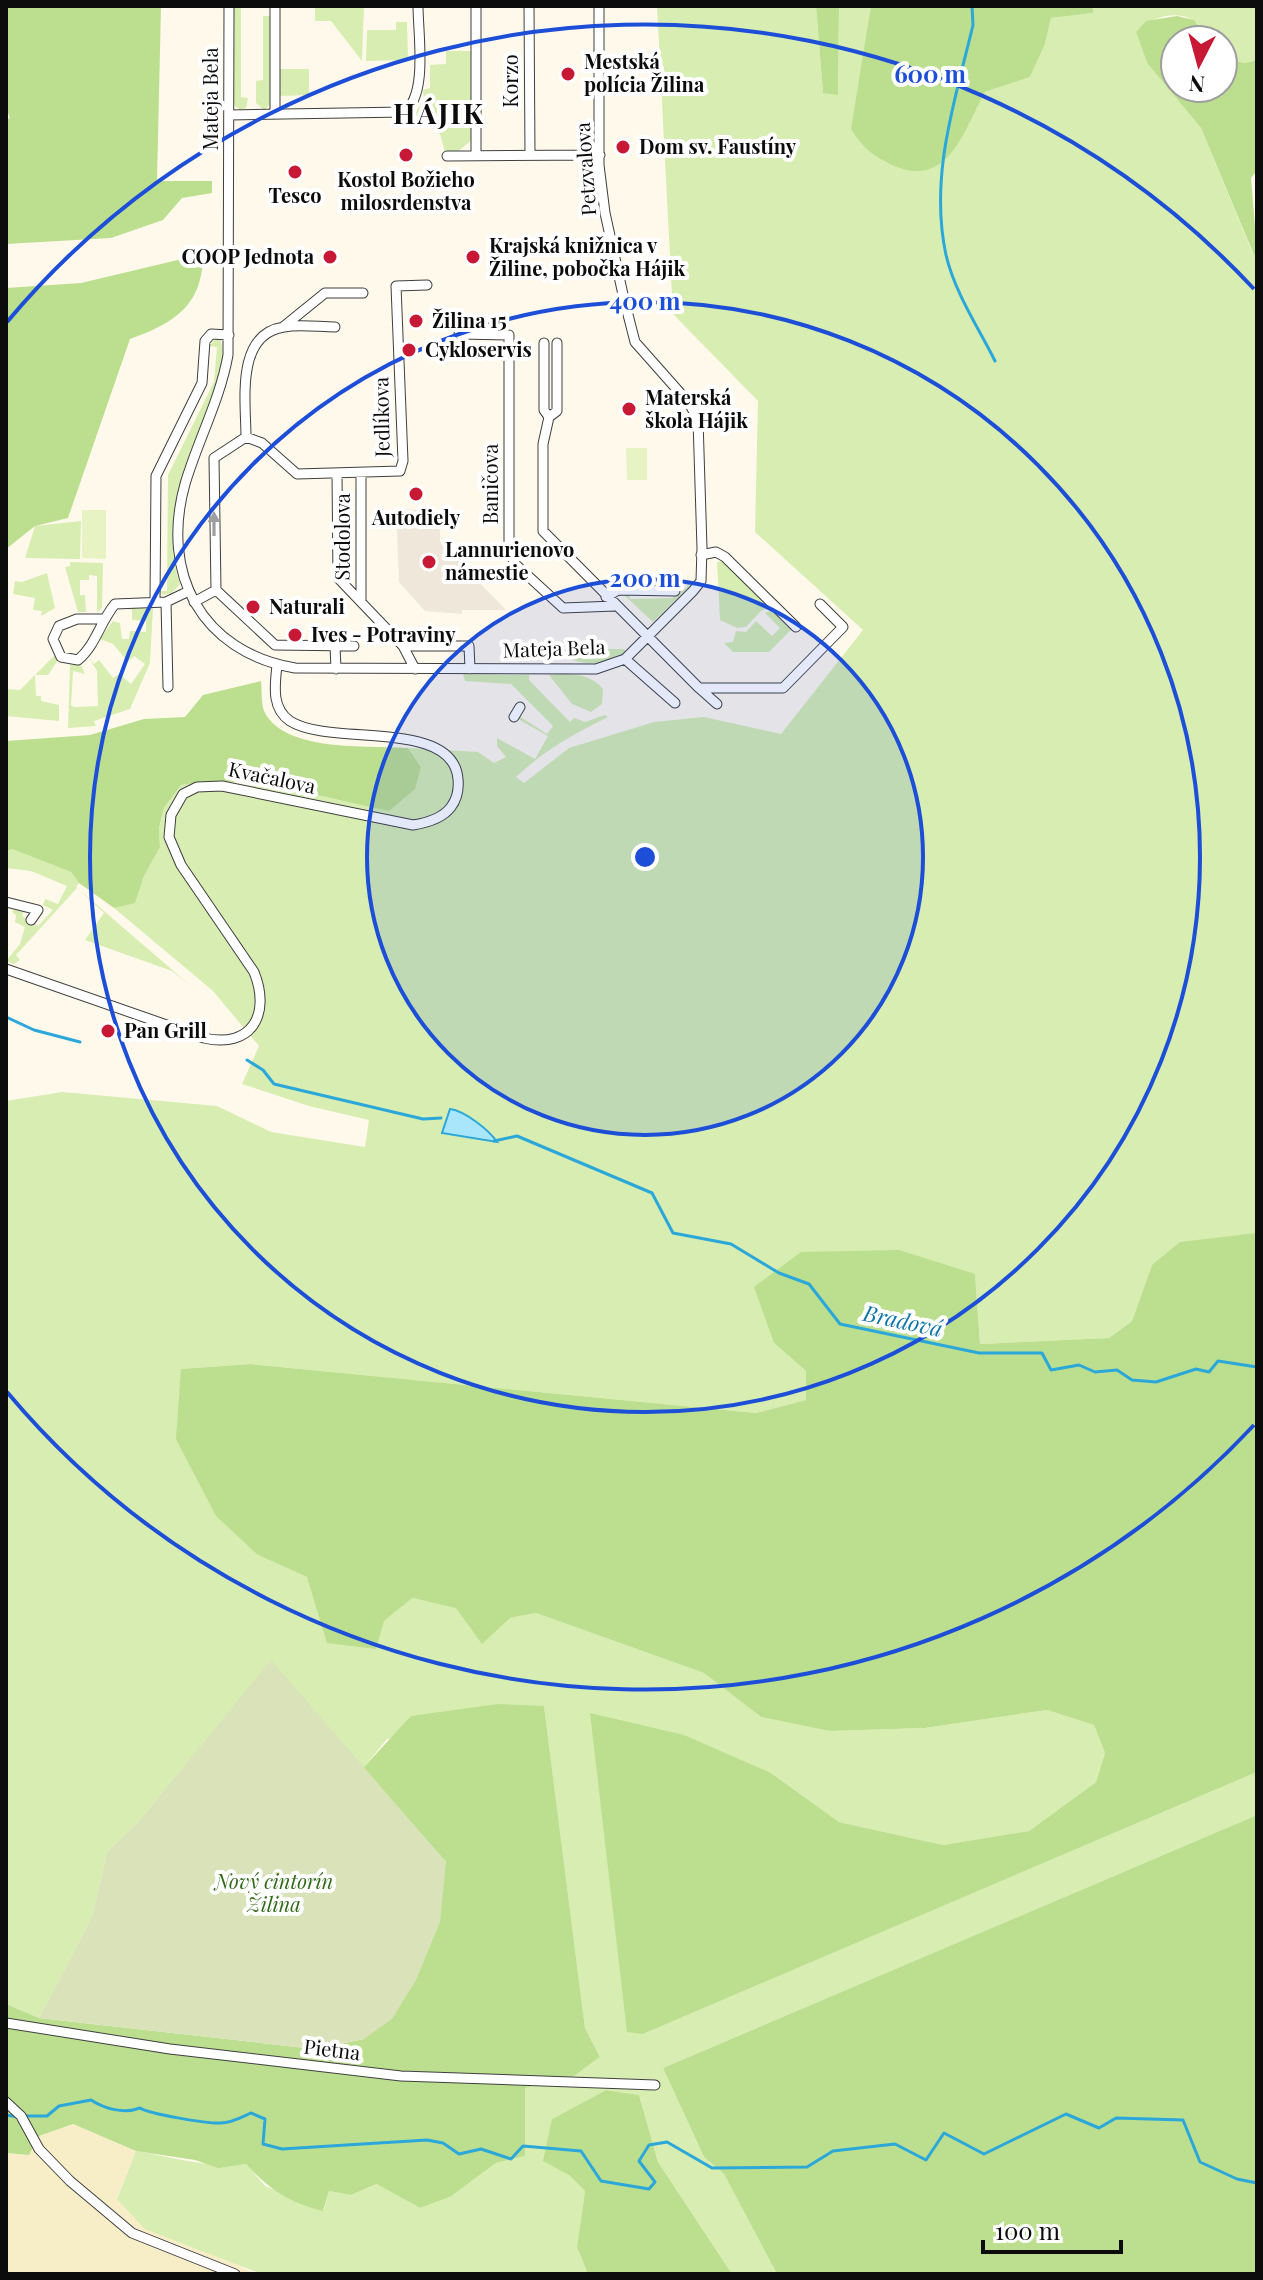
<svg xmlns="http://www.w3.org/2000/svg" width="1263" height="2280" viewBox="0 0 1263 2280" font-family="'Playfair Display',serif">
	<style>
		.farmland { fill: #f7eec8 }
		.green { fill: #d7edb1 }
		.forest { fill: #bcdf8f }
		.cemetery { fill: #dae2ba }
		.pitch { fill: #e8f3c4 }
		.plaza { fill: #efe7da }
		.water { fill: #aae6fb; stroke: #2ba7d9; stroke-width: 2 }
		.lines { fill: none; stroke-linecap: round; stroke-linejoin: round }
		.stream { stroke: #2ba7d9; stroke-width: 3 }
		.minor-casing { stroke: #3f3f3f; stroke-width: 11 }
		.minor { stroke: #fff; stroke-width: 9 }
		.oneway { fill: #9e9e9e }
		.ring { fill: none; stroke: #1d4ed8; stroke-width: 4 }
		.poi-dot { fill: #c71935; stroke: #fff; stroke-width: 3 }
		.labels { text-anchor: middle; stroke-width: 8; stroke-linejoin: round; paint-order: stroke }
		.poi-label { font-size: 20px; font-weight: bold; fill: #0c0c0c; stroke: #fff; text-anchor: start }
		.street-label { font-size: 20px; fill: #0c0c0c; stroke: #fff }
		.park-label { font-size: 20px; font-style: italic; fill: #316917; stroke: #fff }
		.water-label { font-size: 22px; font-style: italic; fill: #0b75a8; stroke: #fff }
		.district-label { font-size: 28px; font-weight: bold; letter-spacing: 2px; fill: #0c0c0c; stroke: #fff }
		.centre { fill: #1d4ed8; stroke: #fff; stroke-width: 4 }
		.ring-label { font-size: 24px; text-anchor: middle; font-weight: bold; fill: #1d4ed8; stroke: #fff; stroke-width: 8; stroke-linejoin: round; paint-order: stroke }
	</style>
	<rect width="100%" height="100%" fill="#fff9eb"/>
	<path class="farmland" d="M73,2124l63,27 -19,47 132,73 13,3h-256v-121l23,2 10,-19z"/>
	<path class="green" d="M234,6h7v91l7,1 -2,10 -6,2 -6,-5z
		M315,6h49l-2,55 -31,-40h-16z
		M657,6h159l7,87 15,1 1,-88h32l80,147 34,-61 45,-15 15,-33 6,-26 41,-5 1,-7h164v54l-12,3 -22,-5v-18h-15c-5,-7 -10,-17 -17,-21 -18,-9 -43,0 -55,13l11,31 54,65 52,126 4,-3v982l-105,32 -20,56 -23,17 -129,6 -5,-70 -201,69 32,28v29l-50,13 -506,-49 -69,5 77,186 49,22 77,44 27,-23 99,20 26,-5 168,60 57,44 68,14 96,-3 122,-18 47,15 11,28 -9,29 -67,49 -86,14 -104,-23 -68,-49 -128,261 614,-262v43l-594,253 41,89 20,17 53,100h-45l-74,-112 -19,-67 -33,-5 -54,29 17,56 16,16 -8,56 11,27h-326l-117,-45 -28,-30 19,-48c37,6 74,18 110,13l19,22 59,24 5,-19 22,4 27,-11 42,24 30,-11 46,-34 29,-7v-68l49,-12 26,-19 -15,-29 -41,-322 -157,33 -24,29 -92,-107 -132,160 -32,31 -15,65 -53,101 -33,-14v-903l56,-9 155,14 54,26 94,15 4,-27 -60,-14 -67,-22 17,-38 -46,-55 -99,-83 21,-6 9,-26 16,-29 -1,-18 5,-21 17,-23 26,-5 78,10 136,-23 -13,-19 70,4 16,11 12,-6 -9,-11v-8l38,21 13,-23 -30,-17 1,-3 28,18 6,-8 -42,-42 -46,-3 -2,-7 66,1v5l41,42 4,-4 11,4 20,-7 3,2c-38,19 -60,31 -92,60l8,6 45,-35 85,-26 50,-5 77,17 82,-104 -108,-98 3,-131 -85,-87z
		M263,16h9v87l-8,7 -8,-7v-22l7,-1z
		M396,22h11l1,38 -42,1 1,-31h29z
		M446,51h25v90l-14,11h-12l-5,-18 -26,-20 10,-13 -1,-11 7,-2v-23l16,-1z
		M279,69h30v26l-30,1z
		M215,339h5c13,27 -28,106 -37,135 -11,35 -15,75 -3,110l-8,9 -9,2 -3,-4h7l1,-116 46,-93 3,-35 -8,-1z
		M81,521l-1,38 -55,-1 10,-32z
		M724,561l47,46 -10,4 -15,16 -9,1 -17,-8 -3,-58z
		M70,562l33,1 -1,45 -5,4v-36l-8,-1v5h-9v15h5l1,17h-8l-13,-45 5,-1z
		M47,573l8,35 -14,8 1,-5 -9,-1 2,-12 -22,-4 2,-13 7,1z
		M688,573l1,14 -36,35 -29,-27 5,-1 1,5 42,-1 15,-11z
		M123,606l30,2 -3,55 -20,46 -36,12 2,5 -28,2 2,-63 10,-2 5,11 -12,-3 -2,34 3,2 24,-1 -1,-35 -9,-15 6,8 5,-4 14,18 6,-4 12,10 14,-20 -11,-8 -6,6 -15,-18 -13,-5 13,-18 7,2 2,16h7l1,-8 16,1v-11l-14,-1v-10z
		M772,610l20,19 -23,23h-36l-9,-9 9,-1 3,-11 10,1 10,-11 16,15 8,-8 -15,-15z
		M552,649h72l2,3c-23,18 -52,13 -74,-3z
		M54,656l4,4 -10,15h-13l1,21h5v5l18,4v16l-53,-5v-27l14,1z
		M549,675c19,-2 41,-2 54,14l-1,15 -11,8 -19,-8z
		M12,849l59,23 8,11 -3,4 115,99 -19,-15 -87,-31 19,-27 -27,-25 -61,67 4,5 -6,4 -8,-3 14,-17 5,-17 -10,-5 1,-7 -4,-3 4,-5 9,2 -3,7 16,10 15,-16 -10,-5 2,-6 13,5 9,-18 -36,-15 -25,-3v-17z"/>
	<path class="forest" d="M6,6h155l-4,175h55v12l-30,5 -19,22 -52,18 -105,6v-124l4,-2 -4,-10z
		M816,6h23l-1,89 -15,-2z
		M871,6h222v7l-42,5 -6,26 -15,33 -45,15c-22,40 -37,98 -93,73 -20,-10 -29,-17 -41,-36z
		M1177,16l17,4 14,20h-33v48h48v-30l22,5 12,-3v111l-6,7 6,73 -3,4 -53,-127 -54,-65 -11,-31 10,-11z
		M203,254c0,52 -29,69 -73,85l-62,179 -33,8 -29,23v-261l75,-5z
		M261,681c1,9 0,22 3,30 20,42 104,34 144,37l13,19 -6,22 -26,22c-65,-13 -142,-39 -208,-26l-17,23 -5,20 1,19 -16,29 -9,27 -21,5 -35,-25 -8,-11 -59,-23 -6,2v-110l84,-6 54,-16 41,-2 18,-22z
		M1257,1233v539l-614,262 -16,-2 -37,-319 94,22 87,38 68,49 104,23 86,-14 67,-49 9,-29 -11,-28 -47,-15 -122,18 -96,3 -68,-14 -57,-44 -168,-60 -26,5 -28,26 -26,-36 -44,-10 -28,23 -8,28 -49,-6 -20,-66 -49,-22 -42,-39 -40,-77 5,-70 69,-5 506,49 50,-13v-29l-32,-28 -20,-56 47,-35 98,-2 76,24 5,70 129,-6 23,-17 20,-56 28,-23z
		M498,1704l46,2 41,322 15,29 -26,19 -49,12v68l-29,7 -46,34 -30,11 -43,-24 -26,11 -22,-4 -6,20c-32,-7 -55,-22 -77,-47l-28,4 -23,-8 -59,-9 -63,-27 -34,12 -10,19 -23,-2v-149l33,14 276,31 49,-10 82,-177 -83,-94 48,-52z
		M1257,1815v459h-480l-53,-100 -20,-17 -41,-89z
		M606,2090l33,5 19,67 74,112h-144l-11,-27 8,-56 -16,-16 -26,-14 9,-42z"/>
	<path class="cemetery" d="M271,1660l175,202 -6,60 -24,58 -24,39 -28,20 -49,10 -276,-31 53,-101 15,-65 32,-31z"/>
	<path class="pitch" d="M626,448h21v32h-20z
		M82,510h24v49l-24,-1z"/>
	<path class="plaza" d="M396,509l44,2v31l66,68h-44v4l-37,-3 -26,-29z"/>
	<path class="water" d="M450,1109c15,2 39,21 47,33l-55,-9z"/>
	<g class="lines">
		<path class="stream" d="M972,6l1,19c-18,76 -44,151 -27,230 9,38 32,72 49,106
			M6,1017l28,13 46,12
			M247,1060l16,10 11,14 149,35 18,-1
			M494,1141l23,-5 135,57 21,40 58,11 48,29 30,11 31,40 139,29h63l9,17 28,-5 16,7 22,-2 15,10 24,2 40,-13 13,3 9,-11 39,6
			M6,2115l12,2
			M25,2116h22l12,-10 32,-6c14,9 33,14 49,8 9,6 69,16 81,15 10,0 21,-6 30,-10l14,6 -2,25 19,5 145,-9 16,3 16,11 22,-5 30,10 12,-13 58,5 20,30 48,8 6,-7 -16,-21 10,-16 18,-3 45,26 95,-1 26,-16 62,-7 31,16 18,-27 40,21 82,-40 33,14 17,-10 67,2 17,42 37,17 20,4"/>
		<g class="minor-casing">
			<path id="minor" d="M229,6l-1,349c-8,45 -30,85 -43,129 -25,89 16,168 110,184l301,1 29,-10 68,-68 8,-10 1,-33 -4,-128 -9,-17 -54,-61 -11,-43 -19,-86 -6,-48v-159
				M275,6v108
				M476,6v149
				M529,6l1,149
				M229,115l175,-3c24,-16 14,-78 14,-106
				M447,156l153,-1
				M283,327l42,-34h38
				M335,327c-16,0 -35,-3 -51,0 -49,7 -38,75 -38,110l16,6 35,31 103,-3 3,-10 -7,-175 31,-1
				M459,334l50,1v211l5,17 49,45 52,-2
				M544,343v67l5,7 -6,27v87l156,157h84l60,-61 -23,-23
				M549,417l8,-6v-68
				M214,458l2,132 59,55 79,1
				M214,458l32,-21
				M337,474l1,104 65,68 12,23
				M701,555l15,-3 9,5 71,70
				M606,597l12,-7 57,1
				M361,601v-127
				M155,602l1,-126 46,-93 3,-42 6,-7 18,1
				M166,602l2,85
				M194,602l22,-12
				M103,619h-26l-18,7 -6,13 8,18 17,3c18,-15 22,-38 37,-56l51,-2 23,-11
				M335,646l1,23
				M403,646h66l1,23
				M625,659l50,44
				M699,688l18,16
				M514,717l6,-10
				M6,902l32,8 -7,10
				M6,969l198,69c48,11 67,-24 50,-66l-73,-107 -12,-28 2,-22 12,-21 14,-7 25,-1 191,39c13,-2 29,-6 38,-18 6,-8 8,-18 7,-28 -5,-61 -128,-32 -168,-58 -19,-13 -15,-36 -13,-56
				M6,2023l164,26 231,27 254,9
				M6,2102l15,14 18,33 31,32 62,52 103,41"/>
		</g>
		<use href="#minor" class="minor"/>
	</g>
	<defs><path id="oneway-solid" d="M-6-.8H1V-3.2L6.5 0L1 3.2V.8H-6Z" transform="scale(2)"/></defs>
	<use class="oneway" href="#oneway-solid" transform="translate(214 524) rotate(-90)"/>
	<circle cx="645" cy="857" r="278" fill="#1d4ed8" fill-opacity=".12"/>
	<g class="ring">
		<circle cx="645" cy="857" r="278"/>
		<circle cx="645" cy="857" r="555"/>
		<path d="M1254 1425A833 833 0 0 1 7 1392M7 322A833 833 0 0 1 1254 289"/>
	</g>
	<g class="poi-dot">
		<circle cx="568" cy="74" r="8"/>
		<circle cx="623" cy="147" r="8"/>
		<circle cx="406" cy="155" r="8"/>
		<circle cx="295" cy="172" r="8"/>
		<circle cx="330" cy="257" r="8"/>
		<circle cx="473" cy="257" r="8"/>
		<circle cx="416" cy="321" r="8"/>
		<circle cx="409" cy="350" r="8"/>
		<circle cx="629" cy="409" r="8"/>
		<circle cx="416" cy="494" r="8"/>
		<circle cx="429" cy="562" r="8"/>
		<circle cx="253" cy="607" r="8"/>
		<circle cx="295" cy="635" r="8"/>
		<circle cx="108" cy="1031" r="8"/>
	</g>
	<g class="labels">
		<g class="poi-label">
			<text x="584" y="69">Mestská<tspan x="584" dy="23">polícia Žilina</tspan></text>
			<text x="639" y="154">Dom sv. Faustíny</text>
			<text x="406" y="187" text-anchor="middle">Kostol Božieho<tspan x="406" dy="23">milosrdenstva</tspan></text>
			<text x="295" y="203" text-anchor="middle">Tesco</text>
			<text x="489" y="253">Krajská knižnica v<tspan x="489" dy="23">Žiline, pobočka Hájik</tspan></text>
			<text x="314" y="264" text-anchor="end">COOP Jednota</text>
			<text x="432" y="328">Žilina 15</text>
			<text x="425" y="357">Cykloservis</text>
			<text x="645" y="405">Materská<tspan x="645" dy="23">škola Hájik</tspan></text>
			<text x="416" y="525" text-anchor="middle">Autodiely</text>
			<text x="445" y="557">Lannurienovo<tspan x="445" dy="23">námestie</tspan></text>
			<text x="269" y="614">Naturali</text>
			<text x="311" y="642">Ives - Potraviny</text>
			<text x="124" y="1038">Pan Grill</text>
		</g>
		<g class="street-label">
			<text transform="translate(511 81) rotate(-90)" y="7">Korzo</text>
			<text transform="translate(211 99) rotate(-90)" y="7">Mateja Bela</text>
			<text transform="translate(586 169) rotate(-94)" y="7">Petzvalova</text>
			<text transform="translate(382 417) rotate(-91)" y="7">Jedlíkova</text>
			<text transform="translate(491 484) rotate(-90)" y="7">Baničova</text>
			<text transform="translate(343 537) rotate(-90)" y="7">Stodolova</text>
			<text transform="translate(554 649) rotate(-2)" y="7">Mateja Bela</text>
			<text transform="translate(272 778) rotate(12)" y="7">Kvačalova</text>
			<text transform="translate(332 2050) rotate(7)" y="7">Pietna</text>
		</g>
		<g class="park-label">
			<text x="274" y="1889">Nový cintorín<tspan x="274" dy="23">Žilina</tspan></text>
		</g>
		<g class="water-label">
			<text transform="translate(903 1321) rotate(12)" y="8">Bradová</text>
		</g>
		<g class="district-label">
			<text x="439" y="124">HÁJIK</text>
		</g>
	</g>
	<circle cx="645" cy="857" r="12" class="centre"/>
	<g class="ring-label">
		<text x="930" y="83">600 m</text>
		<text x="645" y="310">400 m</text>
		<text x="645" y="587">200 m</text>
	</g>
	<rect width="1263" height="2280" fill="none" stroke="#0c0c0c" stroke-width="16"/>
	<g transform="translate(1199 64) rotate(186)"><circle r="38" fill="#ffffff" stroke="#9e9e9e" stroke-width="2"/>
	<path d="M0-6L14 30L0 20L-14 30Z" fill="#c71935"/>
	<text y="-12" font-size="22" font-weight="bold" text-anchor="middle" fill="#0c0c0c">N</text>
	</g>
	<path d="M983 2240v12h138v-12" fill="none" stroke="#0c0c0c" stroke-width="4"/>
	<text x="995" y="2240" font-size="24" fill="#0c0c0c" stroke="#ffffff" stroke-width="6" paint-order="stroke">100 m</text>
</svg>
